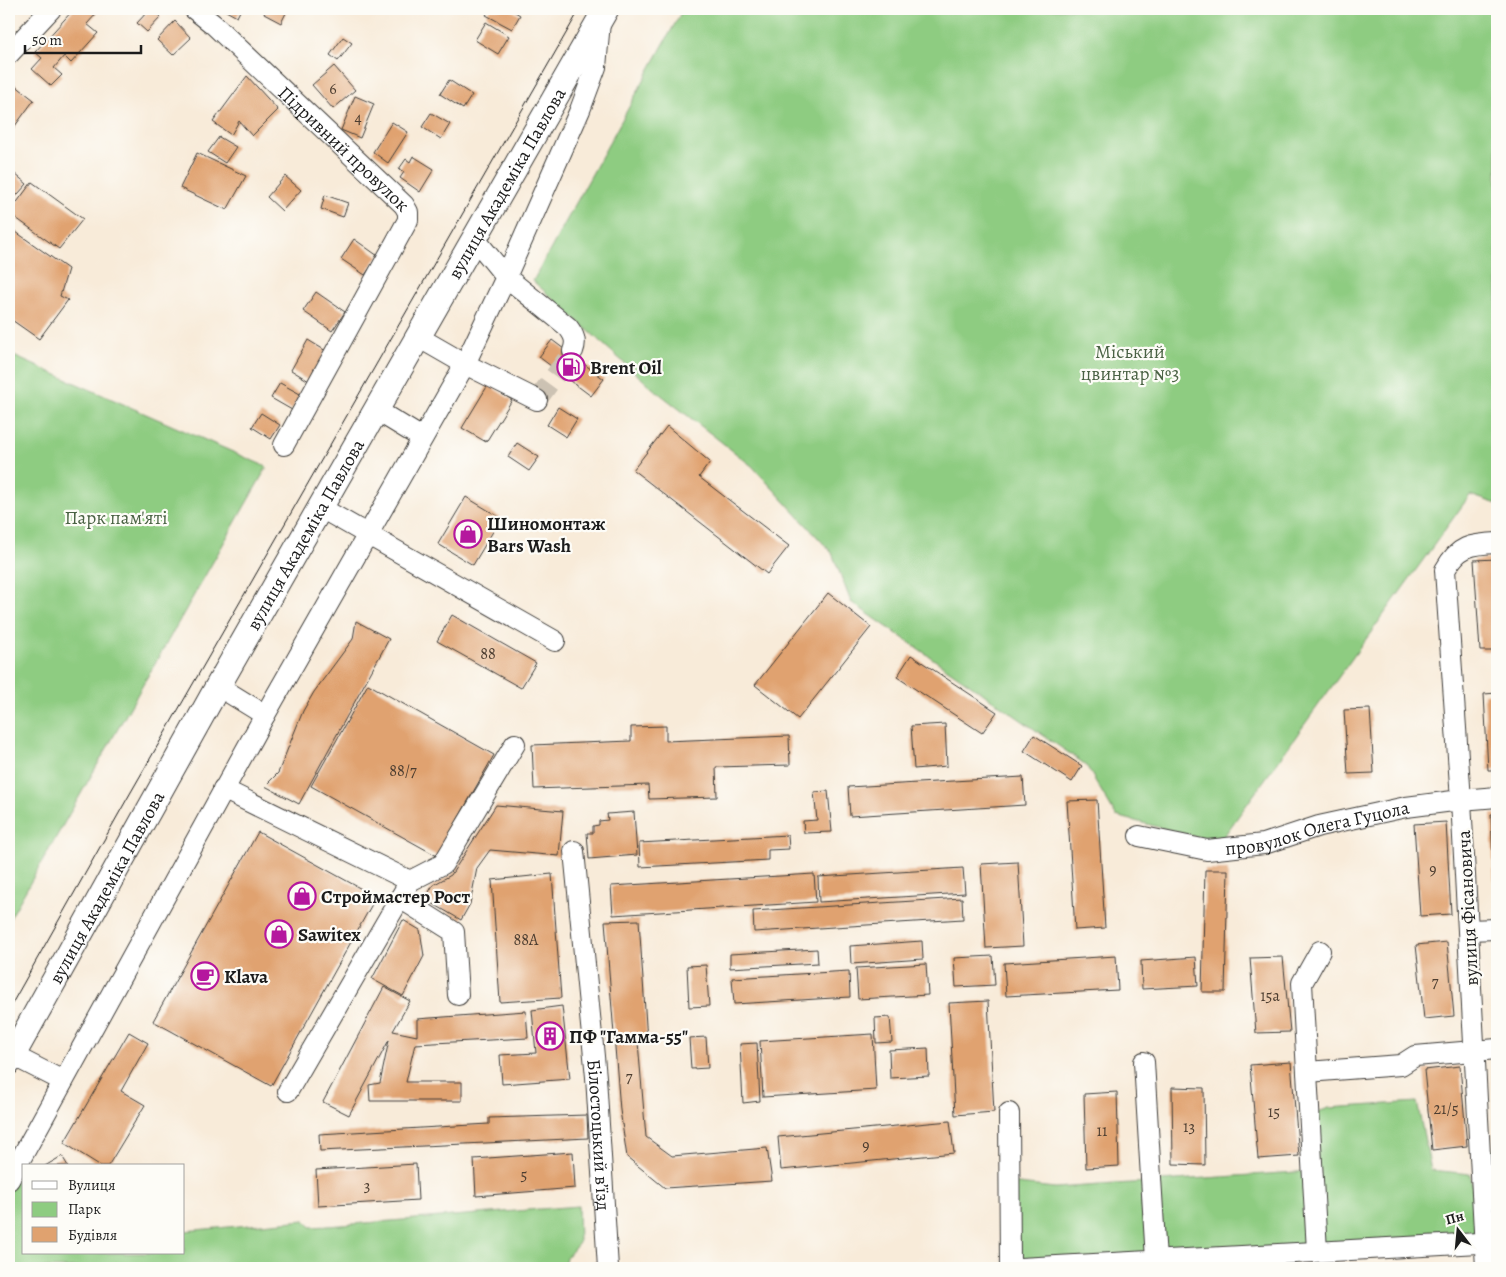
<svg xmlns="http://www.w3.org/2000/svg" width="1506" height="1277" viewBox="0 0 1506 1277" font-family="Alegreya,serif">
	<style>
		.green { fill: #8ecc81; stroke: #55744e }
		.building { fill: #e0a26f }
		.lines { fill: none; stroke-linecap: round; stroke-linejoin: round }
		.minor-tunnel { stroke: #ccc2b3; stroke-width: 20; stroke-dasharray: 20 10; stroke-linecap: butt }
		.minor-casing { stroke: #3d3b38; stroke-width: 22 }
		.major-casing { stroke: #3d3b38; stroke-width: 27 }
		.minor { stroke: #fff; stroke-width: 20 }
		.major { stroke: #fff; stroke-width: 25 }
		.tram { stroke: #1c1c1c; stroke-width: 1 }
		.labels { text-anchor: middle; stroke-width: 4.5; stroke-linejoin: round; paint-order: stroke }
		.number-label { font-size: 16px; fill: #4d3e31 }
		.street-label { font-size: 19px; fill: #1c1c1c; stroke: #fdfcf7 }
		.park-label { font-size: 19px; fill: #4a6244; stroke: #fdfcf7 }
		.poi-label { font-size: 19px; font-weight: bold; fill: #1c1c1c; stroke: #fdfcf7; text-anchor: start }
	</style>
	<rect width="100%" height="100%" fill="#fdfcf7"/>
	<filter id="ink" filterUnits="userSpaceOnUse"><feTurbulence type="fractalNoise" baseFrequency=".02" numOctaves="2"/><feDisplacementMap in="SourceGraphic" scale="10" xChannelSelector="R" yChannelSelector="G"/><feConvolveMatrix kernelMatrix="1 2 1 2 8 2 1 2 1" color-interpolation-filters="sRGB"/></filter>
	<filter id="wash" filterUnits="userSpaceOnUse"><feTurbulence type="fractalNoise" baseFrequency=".0096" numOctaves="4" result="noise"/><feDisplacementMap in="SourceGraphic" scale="20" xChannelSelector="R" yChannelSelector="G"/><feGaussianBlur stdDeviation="1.12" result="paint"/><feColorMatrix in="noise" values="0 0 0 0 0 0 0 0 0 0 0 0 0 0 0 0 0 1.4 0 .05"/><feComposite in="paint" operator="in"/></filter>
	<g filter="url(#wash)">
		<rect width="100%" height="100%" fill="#f8ebd9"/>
		<path class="green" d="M683,9h814v495l-27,-9 -251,348 -103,-27 -30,-51 -235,-163 -19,-49 -80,-87 -101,-79 -118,-106z
			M9,354l258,113 -258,453z
			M1417,1102l14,68 40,4 5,46 -3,23 -453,25 -11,-85 46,5 257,-17 3,-58 14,-5z
			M1497,1149v74l-4,-3 -3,-70z
			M21,1175l3,6v72h160v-22l121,-11 6,7 17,-1 250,-20 1,37 -13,15 -2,10h-555v-81z"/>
		<g id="blocks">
			<path class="building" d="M74,9h16l6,5 -9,10 11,9 -27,30 -7,-7 -10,12 8,7 -11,11 -19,-17 10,-11 -7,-6z
				M150,9h3l8,8 -14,15 -10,-9z
				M227,9h14l-4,8 -11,-6z
				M266,9h22l-7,14 -17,-9z
				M490,9h20l10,6 -8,14 -26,-14z
				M175,21l16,17 -18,17 -16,-15z
				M486,22l23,14 -11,18 -23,-14z
				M343,37l9,6 -14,18 -8,-6z
				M334,66l21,24 -22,19 -21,-24z
				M247,76l31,34 -26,26 -13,-15 -8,14 -18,-13z
				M449,80l23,15 -9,14 -23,-15z
				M15,85l19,15 -22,30 -3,-2v-34z
				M355,96l19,8 -14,34 -19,-8z
				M431,113l19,11 -9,15 -19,-12z
				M392,122l16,10 -20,31 -15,-11z
				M219,137l17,10 -11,16 -17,-11z
				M197,153l49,23 -19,34 -47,-22z
				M413,156l21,13 -14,23 -20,-14 4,-6 -5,-3 7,-10 4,3z
				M9,169l18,15 -18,20z
				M285,176l16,14 -19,21 -15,-14z
				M32,182l51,37 -24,30 -50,-36z
				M325,195l23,8 -5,14 -22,-8z
				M9,227l59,42 -8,27 8,4 -29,39 -30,-21z
				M354,239l24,17 -13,19 -24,-16z
				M316,292l29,20 -13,19 -29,-20z
				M308,340l18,11 -17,30 -18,-11z
				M552,340l52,39 -13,17 -52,-39z
				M280,383l20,11 -8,16 -21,-12z
				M488,385l24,15 -26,42 -24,-14z
				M558,407l19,12 -11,18 -19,-12z
				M261,413l19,12 -9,14 -19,-12z
				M667,426l43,36 -11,15 90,69 -22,28 -134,-104z
				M517,443l22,14 -10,14 -21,-14z
				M466,497l35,21 -28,47 -35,-21z
				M1497,559v92h-17l-6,-91z
				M828,593l43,34 -73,92 -43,-34z
				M452,615l84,48 -15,25 -84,-47z
				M356,621l33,18 -90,165 -34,-18 13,-13 25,-62 11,-19 39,-53z
				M911,655l86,57 -15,21 -85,-56z
				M368,684l126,71 -57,101 -126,-70z
				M1497,693v77h-9l-4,-76z
				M1370,709l4,64 -26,1 -4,-64z
				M945,724l2,42 -33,3 -3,-43z
				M666,726v15l123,-5 1,29 -74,2 1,30 -68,2 -1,-14 -114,4 -2,-44 99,-4v-14z
				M1034,735l48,31 -10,16 -48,-31z
				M1023,777l2,28 -175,11 -2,-29z
				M828,791l4,41 -28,1 -1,-12 14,-1 -3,-28z
				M1097,800l8,128 -30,2 -8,-129z
				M496,805l67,6 -4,45 -69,-6 -13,18 -7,36 -9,16 -36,-21 8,-14 18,-10z
				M634,812l3,43 -48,4 -2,-26h6v-7l6,-1v-4l9,-1 -1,-6z
				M1491,814h6v69h-3z
				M1446,822l5,92 -31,2 -6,-92z
				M258,832l118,65 -105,189 -118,-65z
				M788,835l1,14 -21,1v10l-128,7 -1,-24z
				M1018,862l5,84 -37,2 -5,-84z
				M963,868l2,25 -146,9 -1,-25z
				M1205,870h23l-3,122h-23z
				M552,874l9,124 -61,4 -8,-122z
				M814,874l2,28 -203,13 -2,-29z
				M962,898l1,21 -209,13 -1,-21z
				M403,920l17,10 4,26 -21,40 -31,-17z
				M639,920l8,120 -9,2 8,95 26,19 95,-8 5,33 -107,7 -38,-31 -7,-47 -15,-189z
				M922,941l1,18 -72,5 -1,-18z
				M1447,942l7,74 -30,3 -8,-74z
				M817,949l1,14 -88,5v-14z
				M993,956l2,29 -39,2 -2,-29z
				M1116,956l2,34 -112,6 -2,-33z
				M1196,957l2,29 -56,3 -1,-28z
				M1283,957l7,75 -34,1 -6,-75z
				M926,964l2,31 -70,4 -2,-31z
				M706,965l3,41 -20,1 -2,-41z
				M849,971l1,26 -116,7 -2,-26z
				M384,987l26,14 -17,30 24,5v-17l109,-8 2,27 -113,6 -9,38h56v19h-92l-1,-16 11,-2 9,-43 -40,75 -26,-13z
				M988,1001l6,111 -39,3 -6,-112z
				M562,1006l8,73 -68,5 -2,-29 36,-2 -4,-43z
				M890,1017l2,25 -16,1 -1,-25z
				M129,1032l19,11 -27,48 24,14 -37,61h-7l-37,-23z
				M873,1034l3,56 -113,7 -3,-56z
				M706,1037l2,31 -17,1 -2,-31z
				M757,1043l3,58 -17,2 -3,-59z
				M928,1048l1,28 -39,2 -1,-28z
				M1291,1062l8,94 -41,3 -8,-94z
				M1460,1066l7,80 -35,4 -8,-80z
				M1172,1087l32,1 1,77 -32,-1z
				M1117,1092l2,74 -33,2 -2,-74z
				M587,1115l1,23 -268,13 -1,-17 170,-10v-6z
				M950,1121l4,32 -173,17 -3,-33z
				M573,1152l2,36 -99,8 -2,-37z
				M62,1156l6,10h-23z
				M416,1164l2,36 -100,6 -2,-36z"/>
		</g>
	</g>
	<g filter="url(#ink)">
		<use href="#blocks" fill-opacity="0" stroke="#3d3b38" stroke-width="1"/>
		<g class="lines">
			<path class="minor-tunnel" d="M537,400l36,-49"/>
			<g class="minor-casing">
				<g id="minor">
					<path id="s1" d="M194,9l19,15 191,181 4,7v8l-124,225"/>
					<path d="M9,54l42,-45"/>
					<path d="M418,337l47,27 72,36"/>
					<path d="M573,351c4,-10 1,-16 -5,-24l-62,-50 74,-167 16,-43 4,-45"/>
					<path d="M376,410l46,28"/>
					<path d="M321,508l234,133"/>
					<path d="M218,686l47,29"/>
					<path d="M223,789l187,92"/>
					<path id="s2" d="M1139,836l68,14 57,-6 55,-18 87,-19 55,-7 36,-3"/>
					<path id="s3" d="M574,851l22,226 12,191"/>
					<path d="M400,898l54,34 4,63"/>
					<path d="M1468,930l29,-1"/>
					<path d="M12,1055l51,26"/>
					<path d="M1144,1062l12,198"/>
					<path d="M1307,1072l94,-7 14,-9 82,-7"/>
					<path d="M288,1091l122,-210 33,-17 72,-120"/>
					<path d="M1009,1113l1,155"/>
					<path d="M9,1180l256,-465 200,-351 41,-87 -31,-38"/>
					<path d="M1317,1251l-15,-268 18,-32"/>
					<path d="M1020,1268l477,-26"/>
					<path d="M1486,1268l-25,-468 -16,-230c13,-24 26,-26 52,-27"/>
				</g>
			</g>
			<g class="major-casing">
				<g id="major">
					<path id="s4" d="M9,1062l209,-376 388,-677"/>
				</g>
			</g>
			<use href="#minor" class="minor"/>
			<use href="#major" class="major"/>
			<path class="tram" d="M9,1009l118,-210 453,-790"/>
		</g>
	</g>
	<defs>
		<g id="fuel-ring" transform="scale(1.4375)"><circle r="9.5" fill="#fdfcf7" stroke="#b5179e" stroke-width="1.5"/><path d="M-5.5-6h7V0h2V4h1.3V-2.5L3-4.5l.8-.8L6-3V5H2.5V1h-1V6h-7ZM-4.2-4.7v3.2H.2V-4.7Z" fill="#b5179e"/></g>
		<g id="shop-ring" transform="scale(1.4375)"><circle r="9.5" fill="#fdfcf7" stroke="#b5179e" stroke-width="1.5"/><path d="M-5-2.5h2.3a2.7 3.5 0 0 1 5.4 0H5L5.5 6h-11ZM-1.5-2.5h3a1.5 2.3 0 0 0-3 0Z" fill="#b5179e"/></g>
		<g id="cafe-ring" transform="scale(1.4375)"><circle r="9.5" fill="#fdfcf7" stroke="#b5179e" stroke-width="1.5"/><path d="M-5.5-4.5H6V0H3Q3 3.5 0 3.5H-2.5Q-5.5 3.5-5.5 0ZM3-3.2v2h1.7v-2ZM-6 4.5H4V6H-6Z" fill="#b5179e"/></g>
		<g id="building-ring" transform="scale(1.4375)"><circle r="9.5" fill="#fdfcf7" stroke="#b5179e" stroke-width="1.5"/><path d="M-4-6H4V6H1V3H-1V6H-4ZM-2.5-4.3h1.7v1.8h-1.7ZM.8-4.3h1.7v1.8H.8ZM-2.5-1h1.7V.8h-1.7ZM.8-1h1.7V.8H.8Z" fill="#b5179e"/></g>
	</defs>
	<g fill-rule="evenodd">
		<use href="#fuel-ring" x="571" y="367"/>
		<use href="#shop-ring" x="468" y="534"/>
		<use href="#shop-ring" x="302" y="896"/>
		<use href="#shop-ring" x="279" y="934"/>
		<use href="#cafe-ring" x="205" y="976"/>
		<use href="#building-ring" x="550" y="1036"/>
	</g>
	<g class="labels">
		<g class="number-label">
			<text x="333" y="94">6</text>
			<text x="358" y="123">4</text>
			<text x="488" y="659">88</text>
			<text x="403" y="776">88/7</text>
			<text x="1433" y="875">9</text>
			<text x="526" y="945">88А</text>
			<text x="1435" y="987">7</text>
			<text x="1270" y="1001">15а</text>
			<text x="629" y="1082">7</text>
			<text x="1446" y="1114">21/5</text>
			<text x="1274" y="1117">15</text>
			<text x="1189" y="1132">13</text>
			<text x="1102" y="1136">11</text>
			<text x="866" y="1151">9</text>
			<text x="524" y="1180">5</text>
			<text x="367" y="1191">3</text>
		</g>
		<g class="street-label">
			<text dy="7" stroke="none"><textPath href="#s1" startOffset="205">Підривний провулок</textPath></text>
			<text dy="7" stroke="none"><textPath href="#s4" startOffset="1010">вулиця Академіка Павлова</textPath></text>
			<text dy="7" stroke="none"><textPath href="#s4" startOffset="605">вулиця Академіка Павлова</textPath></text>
			<text dy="7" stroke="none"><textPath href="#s2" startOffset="182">провулок Олега Гуцола</textPath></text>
			<text dy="7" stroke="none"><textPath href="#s4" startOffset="200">вулиця Академіка Павлова</textPath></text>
			<text transform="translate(1467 908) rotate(-93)" y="7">вулиця Фісановича</text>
			<text dy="7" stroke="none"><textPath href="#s3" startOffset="285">Білостоцький в’їзд</textPath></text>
		</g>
		<g class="park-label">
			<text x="1130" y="358">Міський<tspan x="1130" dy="22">цвинтар №3</tspan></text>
			<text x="116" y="524">Парк пам'яті</text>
		</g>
		<g class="poi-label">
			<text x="590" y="374">Brent Oil</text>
			<text x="487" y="530">Шиномонтаж<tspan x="487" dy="22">Bars Wash</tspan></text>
			<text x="321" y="903">Строймастер Рост</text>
			<text x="298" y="941">Sawitex</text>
			<text x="224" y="983">Klava</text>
			<text x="569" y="1043">ПФ "Гамма-55"</text>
		</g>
	</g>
	<rect width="1506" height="1277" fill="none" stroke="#fdfcf7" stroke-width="30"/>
	<rect x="22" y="1164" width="162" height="90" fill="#fdfcf7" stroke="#a3a29f"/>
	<rect x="32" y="1181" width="25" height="8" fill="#ffffff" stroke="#a3a29f"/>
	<text x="68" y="1190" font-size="15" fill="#1c1c1c">Вулиця</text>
	<rect x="32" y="1202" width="25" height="15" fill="#8ecc81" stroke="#a3a29f"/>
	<text x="68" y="1214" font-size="15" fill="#1c1c1c">Парк</text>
	<rect x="32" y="1227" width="25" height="15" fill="#e0a26f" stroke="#a3a29f"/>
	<text x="68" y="1240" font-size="15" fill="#1c1c1c">Будівля</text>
	<g transform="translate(1458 1230) rotate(344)" stroke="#fdfcf7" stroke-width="4" paint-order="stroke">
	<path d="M0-4L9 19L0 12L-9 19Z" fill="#1c1c1c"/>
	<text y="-8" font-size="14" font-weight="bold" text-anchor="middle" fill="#1c1c1c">Пн</text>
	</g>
	<path d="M25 45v8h116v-8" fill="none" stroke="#1c1c1c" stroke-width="2.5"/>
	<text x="32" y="45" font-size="15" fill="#1c1c1c" stroke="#fdfcf7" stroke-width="4" paint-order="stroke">50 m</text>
</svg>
